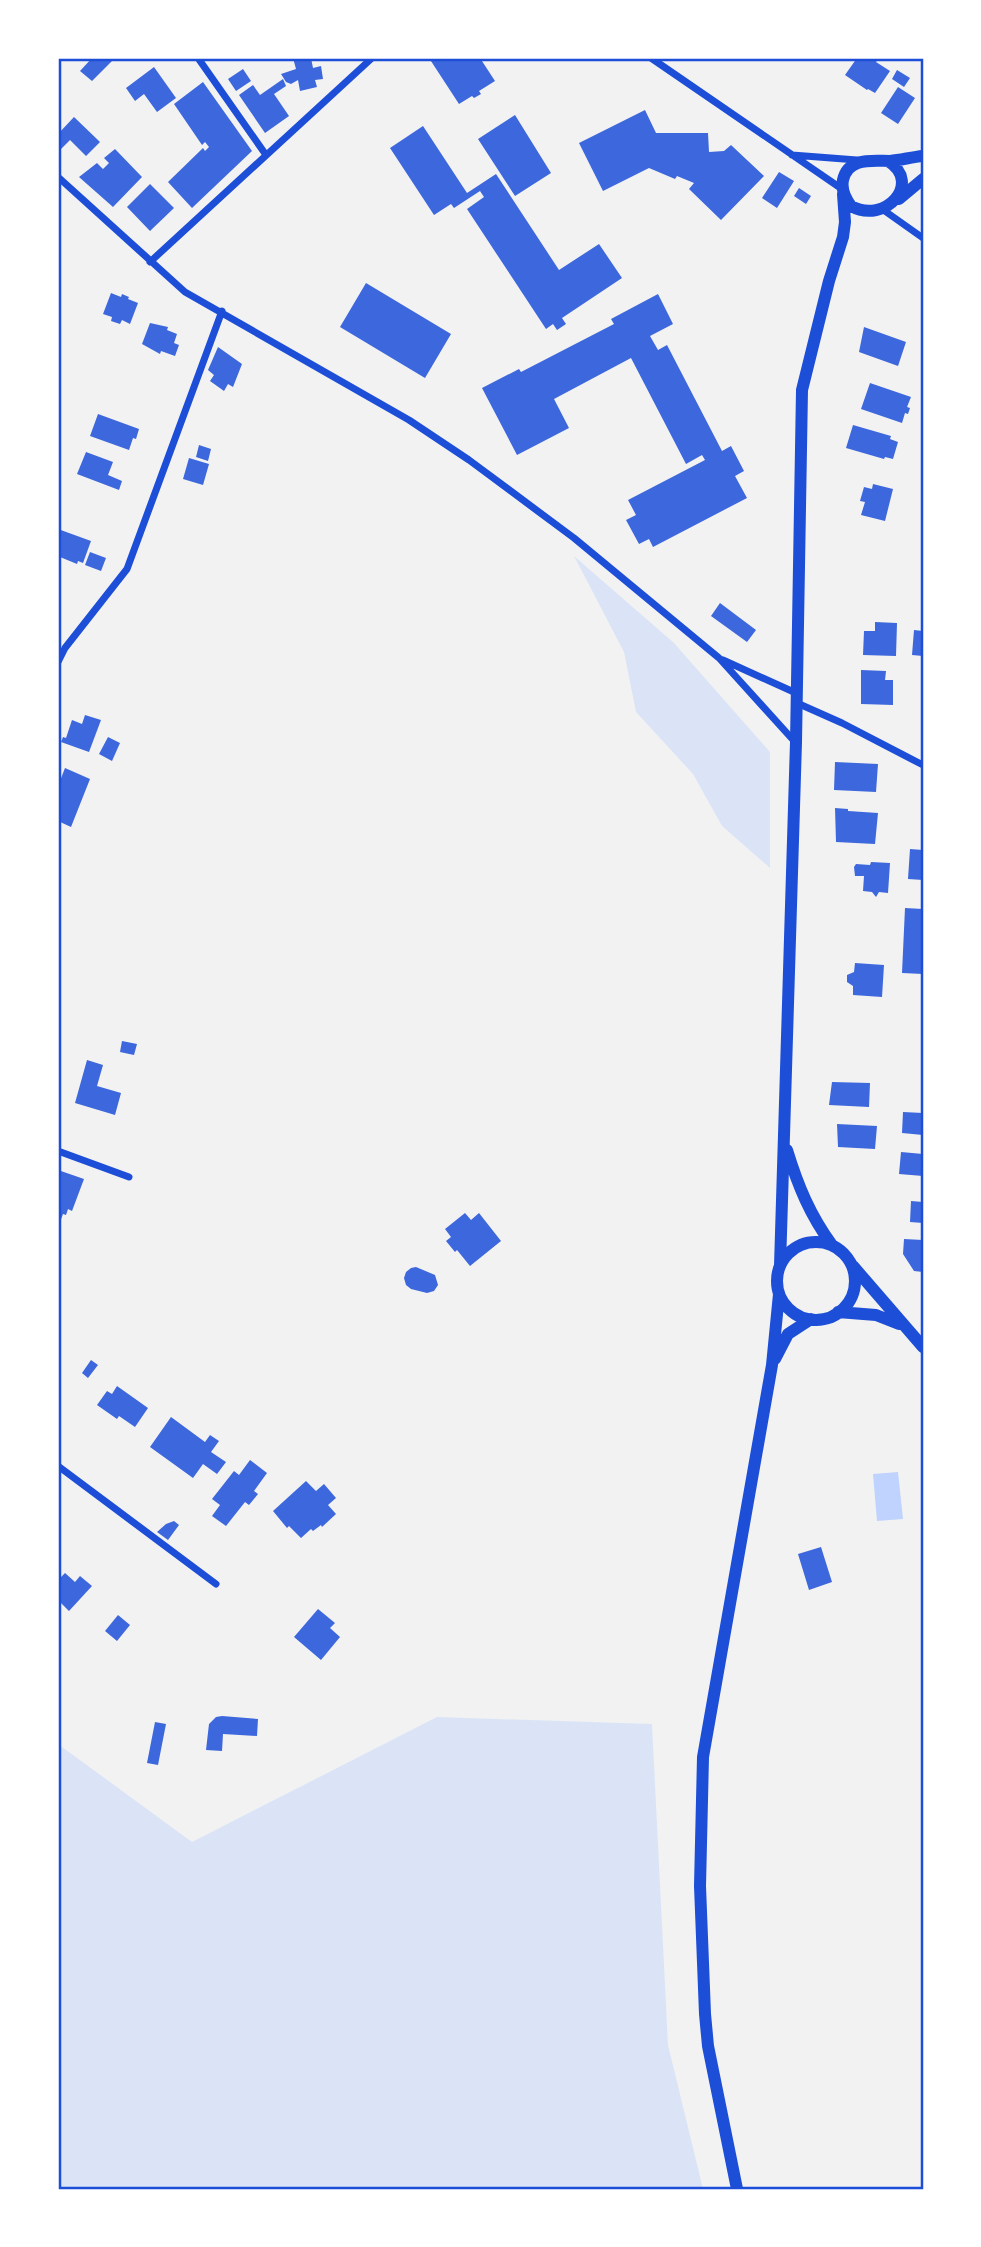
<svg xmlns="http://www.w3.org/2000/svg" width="981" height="2247" viewBox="0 0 981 2247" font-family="Karla,sans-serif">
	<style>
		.green { fill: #dbe4f7 }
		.water { fill: #bfd3fe }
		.building { fill: #3d67dc }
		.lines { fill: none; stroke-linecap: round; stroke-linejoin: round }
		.minor { stroke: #1d4ed8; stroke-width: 7 }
		.tertiary { stroke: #1d4ed8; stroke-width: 12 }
		.neatline { fill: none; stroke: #1d4ed8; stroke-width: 2.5 }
	</style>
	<rect width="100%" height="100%" fill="#f2f2f2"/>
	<path class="green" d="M574,556l100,87 96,109v116l-48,-42 -29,-52 -57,-62 -12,-60z
		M437,1717l215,7 16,321 35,144h-645v-445l134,98z"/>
	<path class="water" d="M898,1472l5,47 -26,2 -4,-47z"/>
	<path class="building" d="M92,58h23l-23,23 -12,-10z
		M293,58h18l2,10 8,-2 2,13 -8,1 2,7 -17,4 -2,-11 -7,4 -5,-2 -5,-8 15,-5z
		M429,58h51l15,23 -16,10 2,3 -7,4 -2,-2 -13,8z
		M857,58h22l-3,4 14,9 -15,22 -7,-4 -1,1 -22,-15z
		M154,67l22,31 -19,14 -13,-18 -9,7 -9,-13z
		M243,69l8,12 -15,10 -8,-12z
		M897,70l13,8 -6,9 -12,-8z
		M283,79l3,7 -12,8 15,22 -24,17 -26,-38 14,-10 7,10z
		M203,82l49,69 -60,57 -24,-26 35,-34 2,3 4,-4 -4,-5 -3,3 -28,-41z
		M898,87l17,11 -17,26 -17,-11z
		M645,110l11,23h52l1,19 15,-1 7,-6 33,31 -43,44 -32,-31 5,-6 -17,-7 -2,3 -26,-11 -46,23 -24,-48z
		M515,115l36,58 -36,23 -37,-57z
		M74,117l26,25 -14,14 -16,-16 -12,12v-18z
		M423,126l44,67 29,-19 63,96 40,-26 23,34 -60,40 4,6 -9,6 -4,-6 -7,5 -79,-120 17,-12 -4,-6 -26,17 -3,-4 -17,11 -44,-67z
		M115,149l27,28 -29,30 -34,-30 18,-14 6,6 6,-6 -5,-5z
		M779,172l15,9 -17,27 -15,-10z
		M150,184l24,24 -24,23 -23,-24z
		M799,188l12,8 -5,8 -12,-8z
		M366,283l85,51 -26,44 -85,-51z
		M111,293l10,4 1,-3 7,3 -1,2 10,4 -8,21 -8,-4 -2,4 -9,-3 1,-4 -9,-3z
		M658,294l15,30 -23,12 8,14 9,-5 55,106 9,-5 13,25 -9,5 12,22 -94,49 -4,-8 -10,5 -13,-24 10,-5 -8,-15 77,-40 -3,-5 -16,9 -55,-106 -77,41 15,29 -52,27 -35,-67 37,-19 2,3 93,-48 -3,-5z
		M150,323l18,4 -1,3 10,4 -3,9 5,2 -4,11 -14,-5 -1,3 -18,-10z
		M864,327l42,15 -8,24 -39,-14z
		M218,347l24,17 -9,23 -5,-3 -4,7 -14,-10 4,-6 -6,-5z
		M870,383l41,14 -4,10 3,1 -2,6 -3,-1 -3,10 -41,-14z
		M98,414l41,15 -3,10 -3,-1 -4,12 -39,-14z
		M853,425l38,11 -1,3 8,3 -5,17 -8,-2 -1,2 -38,-11z
		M199,445l12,4 -3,12 -12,-4z
		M86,452l27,10 -5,13 14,6 -3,9 -42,-16z
		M189,458l20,6 -6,21 -20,-6z
		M873,484l20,5 -8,32 -24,-6 4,-13 -5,-1 4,-14 8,2z
		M58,529l33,12 -8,22 -5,-2 -1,3 -17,-7 -2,5z
		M90,552l16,6 -5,13 -16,-6z
		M720,603l36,27 -9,12 -36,-26z
		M875,622l22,1 -1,33 -33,-1 1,-24h11z
		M914,630l9,1v25l-11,-1z
		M861,670l25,1 -1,9h8v25l-32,-1z
		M85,715l16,5 -12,32 -28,-10 2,-5 3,1 6,-18 10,4z
		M108,737l12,6 -8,18 -13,-7z
		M835,762l43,2 -2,28 -42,-2z
		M65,768l25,11 -19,48 -13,-6v-20l3,-9 -3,-2v-4z
		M835,808l13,1v2l30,2 -3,31 -39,-2z
		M910,849l13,1v30l-15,-1z
		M871,862l19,1 -2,30 -9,-1 -3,5 -4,-5 -9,-1 1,-15h-9l-1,-9 2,-3 14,1z
		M905,908l18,1v65l-21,-1z
		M855,963l29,2 -2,32 -29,-2v-9l-6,-4v-7l7,-3z
		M122,1041l15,3 -3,11 -14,-3z
		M87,1060l16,5 -6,21 24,7 -6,22 -40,-12z
		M832,1082l38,1 -1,24 -40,-2z
		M903,1112l20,1v22l-21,-2z
		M837,1124l40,2 -2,23 -37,-2z
		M901,1152l22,2v22l-24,-2z
		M58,1170l26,9 -12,32 -4,-2 -2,6 -3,-1 -3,8 -2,-1z
		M911,1201l12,1v21l-13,-1z
		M465,1213l6,7 8,-7 22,28 -31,25 -13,-16 -2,2 -9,-11 5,-4 -6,-8z
		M904,1239l19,1v32l-9,-1 -11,-17z
		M416,1267l19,8 3,10 -4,6 -7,2 -16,-4 -5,-4 -2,-7 2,-6 5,-4z
		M91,1360l7,5 -10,13 -6,-5z
		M117,1386l31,22 -13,19 -16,-11 -2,3 -20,-14 10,-14 5,3z
		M171,1417l34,25 5,-7 9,6 -8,11 15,10 -9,12 -14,-10 -10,14 -43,-31z
		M250,1460l17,13 -13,18 4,3 -9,11 -4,-3 -19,24 -14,-10 8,-11 -8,-6 22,-28 5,4z
		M306,1481l10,10 8,-7 12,14 -8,7 8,9 -14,13 -1,-2 -8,6 -2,-2 -10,9 -12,-12 -2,2 -14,-17z
		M174,1521l5,4 -11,15 -11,-8 9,-8z
		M821,1547l11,35 -23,8 -11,-36z
		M65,1573l10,9 5,-6 12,10 -23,25 -11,-11v-20z
		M318,1609l17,14 -5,5 10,9 -19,23 -27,-23z
		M118,1615l12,10 -13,16 -12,-10z
		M222,1716l36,3 -1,17 -34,-2 -1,17 -16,-1 3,-26 7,-7z
		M155,1722l11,2 -8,41 -11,-2z"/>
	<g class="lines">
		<path class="minor" d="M198,58l68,97
			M651,58l191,131
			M792,155l65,5
			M58,177l127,115 224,128 60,40 105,78 145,120 76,84
			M882,209l41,29
			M150,262l222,-204
			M723,660l73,33
			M58,662l7,-14 62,-79 95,-258
			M797,703l45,20 81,42
			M58,1151l71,26
			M58,1466l158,118"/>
		<path class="tertiary" d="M888,161c35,22 -3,64 -37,45 -6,-8 -10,-16 -8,-26 5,-23 29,-19 47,-19 11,-1 22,-4 33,-5
			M899,199l24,-20
			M787,1150c11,36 23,65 45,95
			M777 1281a39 39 0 1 1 78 0a39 39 0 1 1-78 0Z
			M780,1266l16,-524 6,-352 27,-109 14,-44 2,-15 -2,-28
			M853,1266l70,81
			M838,1312l38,3 23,9
			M775,1359l13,-25 23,-15
			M737,2189l-29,-143 -3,-32 -5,-128 3,-129 69,-392 7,-71"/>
	</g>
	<rect width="981" height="2247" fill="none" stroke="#ffffff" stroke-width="119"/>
	<rect x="60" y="60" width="862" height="2128" class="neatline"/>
</svg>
